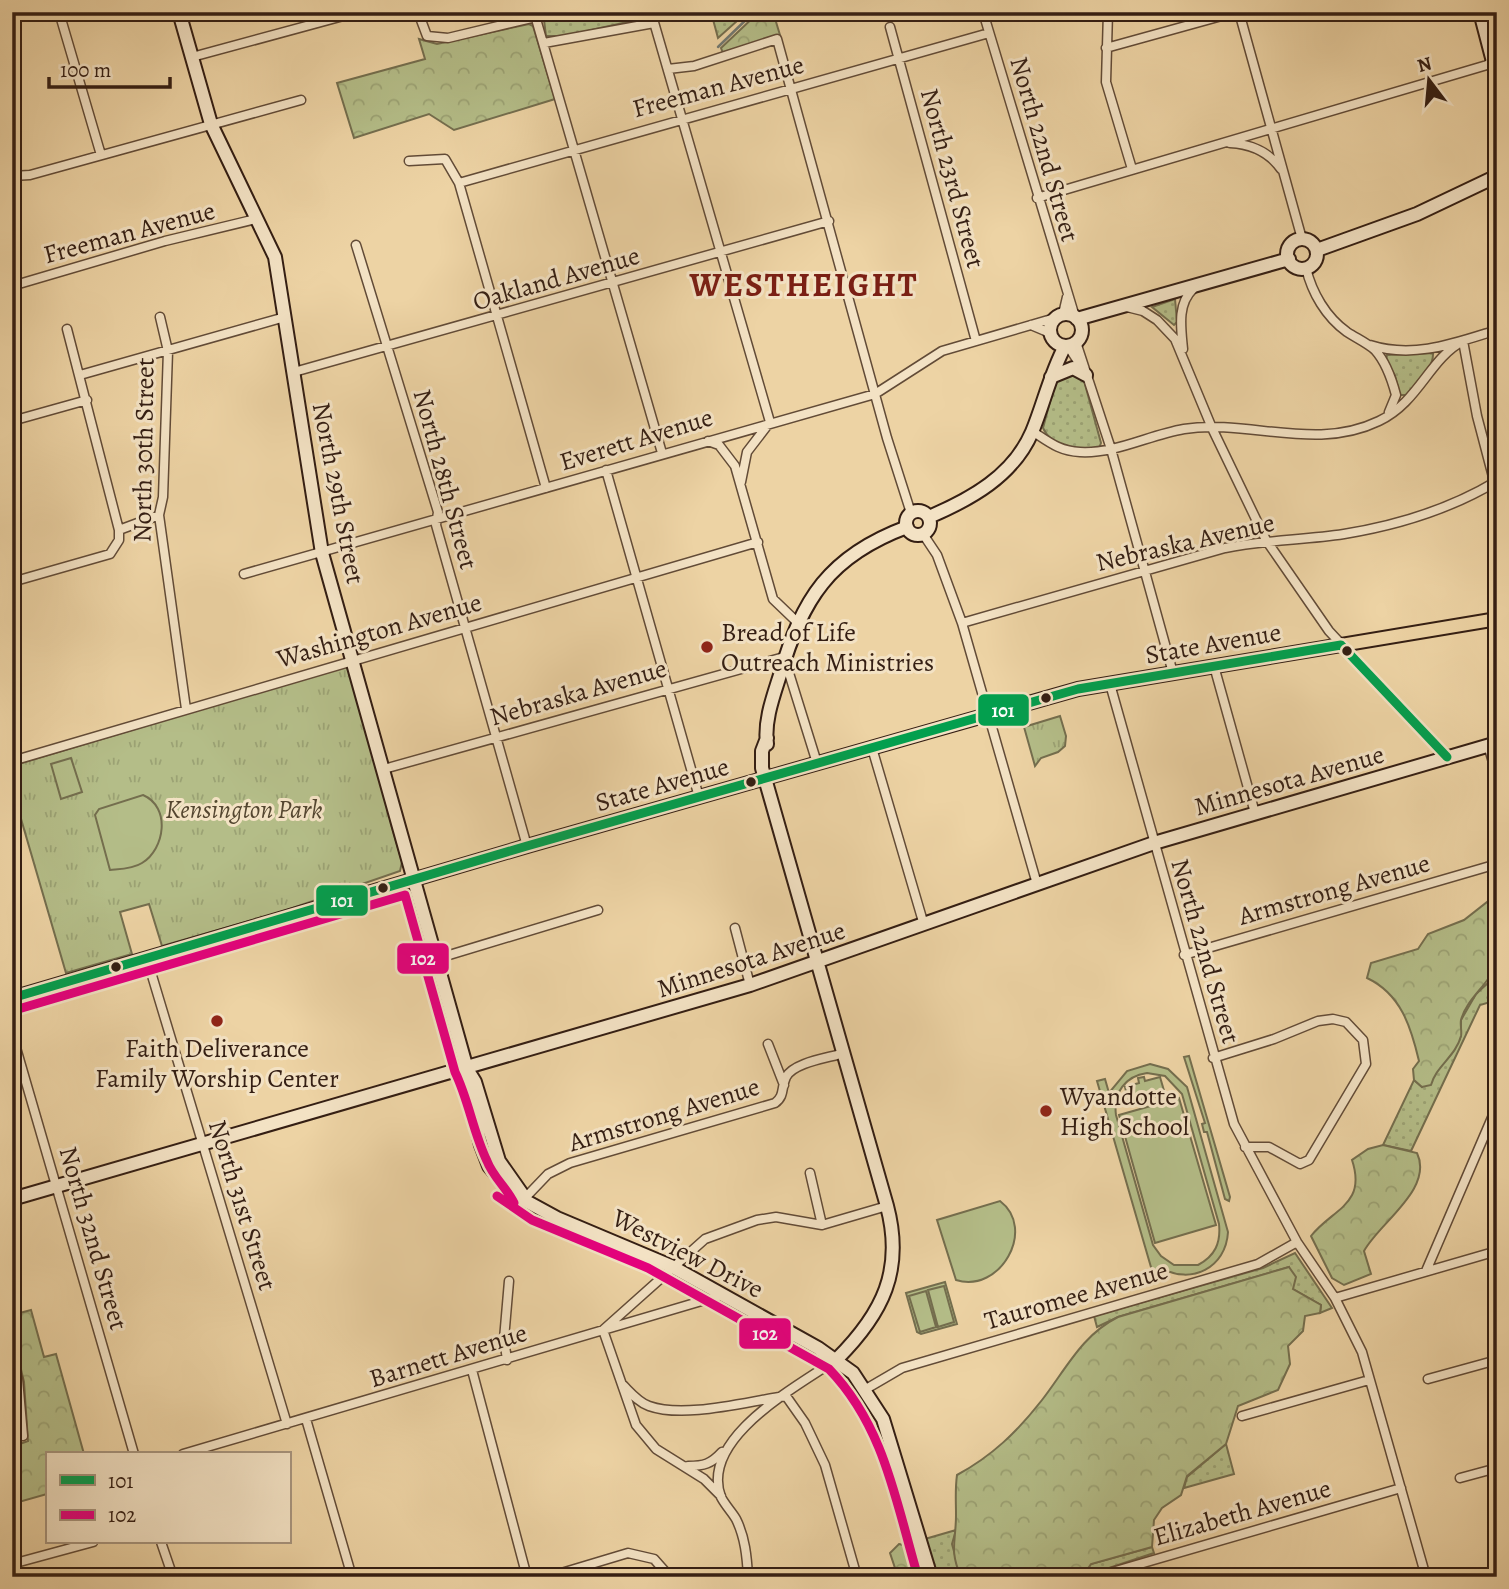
<svg xmlns="http://www.w3.org/2000/svg" width="1509" height="1589" viewBox="0 0 1509 1589" font-family="Alegreya,serif">
	<style>
		.grass { fill: url(#grass-dots); stroke: #746e4e; stroke-width: 2 }
		.forest { fill: url(#forest-crowns); stroke: #746e4e; stroke-width: 2 }
		.park { fill: url(#park-tufts); stroke: #746e4e; stroke-width: 2 }
		.garden { fill: #b4bd88; stroke: #746e4e; stroke-width: 2; fill-rule: evenodd }
		.lines { fill: none; stroke-linecap: round; stroke-linejoin: round }
		.stream { stroke: #727971; stroke-width: 2.5 }
		.street-casing { stroke: #624b37; stroke-width: 11 }
		.secondary-casing { stroke: #341e13; stroke-width: 16 }
		.primary-casing { stroke: #341e13; stroke-width: 16 }
		.street { stroke: #f3e2c4; stroke-width: 8 }
		.secondary { stroke: #f3e2c4; stroke-width: 12 }
		.primary { stroke: #edd3a4; stroke-width: 12 }
		.bus-1-casing { stroke: #f3e2c4; stroke-width: 14 }
		.bus-2-casing { stroke: #f3e2c4; stroke-width: 14 }
		.bus-1 { stroke: #039f4e; stroke-width: 9 }
		.bus-2 { stroke: #e5007d; stroke-width: 9 }
		.poi-dot { fill: #8f2418; stroke: #f3e2c4; stroke-width: 2.5 }
		.bus-dot { fill: #341e13; stroke: #f3e2c4; stroke-width: 2.5 }
		.labels { text-anchor: middle; stroke-width: 6; stroke-linejoin: round; paint-order: stroke }
		.street-label { font-size: 26px; fill: #341e13; stroke: #f3e2c4 }
		.poi-label { font-size: 26px; fill: #341e13; stroke: #f3e2c4; text-anchor: start }
		.park-label { font-size: 26px; font-style: italic; fill: #544630; stroke: #f3e2c4 }
		.district-label { font-size: 33px; font-weight: bold; letter-spacing: 2px; fill: #7a1f14; stroke: #f3e2c4 }
		.line-badge { stroke: #f3e2c4; stroke-width: 2.5 }
		.badge-label { font-size: 19px; text-anchor: middle; font-weight: bold; fill: #fff }
	</style>
	<defs>
		<pattern id="grass-dots" width="8" height="8" patternUnits="userSpaceOnUse" patternTransform="scale(1.75)"><rect width="8" height="8" fill="#b4bd88"/><path d="M2 2h.1M6 6h.1" fill="none" stroke="#9ba274" stroke-width="1.8" stroke-linecap="round"/></pattern>
		<pattern id="forest-crowns" width="20" height="18" patternUnits="userSpaceOnUse" patternTransform="scale(1.75)"><rect width="20" height="18" fill="#b4bd88"/><path d="M2 6a3 3 0 1 1 6 0M12 15a3 3 0 1 1 6 0" fill="none" stroke="#9ba274"/></pattern>
		<pattern id="park-tufts" width="24" height="20" patternUnits="userSpaceOnUse" patternTransform="scale(1.75)"><rect width="24" height="20" fill="#b4bd88"/><path d="M3 7l-1-3M5 7V3M7 7l1-3M15 17l-1-3M17 17v-4M19 17l1-3" fill="none" stroke="#9ba274"/></pattern>
	</defs>
	<rect width="100%" height="100%" fill="#edd3a4"/>
	<filter id="stains"><feTurbulence type="fractalNoise" baseFrequency=".00286" numOctaves="4"/><feColorMatrix values="0 0 0 0 .2 0 0 0 0 .09 0 0 0 0 .02 0 0 0 .5 -.17"/></filter>
	<radialGradient id="worn" r=".72"><stop offset=".6" stop-color="#630" stop-opacity="0"/><stop offset="1" stop-color="#630" stop-opacity=".3"/></radialGradient>
	<path class="grass" d="M572,12h72l1,6 -80,18h-19l-2,-16z
		M711,12h36l-29,26z
		M1175,299l2,23 -3,3 -22,-18z
		M1433,353c1,16 -16,30 -27,42h-6l-5,-19 -9,-16 1,-5z
		M1065,373l18,4 18,66 -2,5c-20,3 -47,0 -56,-20l13,-49z
		M1497,962v38l-17,5 -69,146 -28,-6 31,-65 8,7 30,-34 9,-17v-16l15,-26 12,-11z
		M1295,1253l37,55 -12,5 1,-8 -28,-16 -4,-22 -171,50 -21,10 -3,-11 169,-48z
		M1226,1444l8,30 -50,14 3,-11z
		M956,1530l-4,14 9,33h-24l-12,-38z
		M1152,1547l2,6 -72,24 9,-13z"/>
	<path class="forest" d="M759,12h14l7,23 -57,18 -2,-5z
		M529,24l4,2 22,73 -101,31 -25,-16 -75,24 -17,-55 88,-24 -6,-20 18,5z
		M1497,875c0,22 5,67 0,86 -6,23 -30,36 -36,59 -1,5 1,11 0,16 -5,20 -25,30 -30,49l-9,2 -8,-7 -1,-11 6,-8c-8,-34 -18,-67 -52,-83l4,-15 47,-14 10,-15 36,-14 28,-22 -4,-17z
		M1383,1145l34,8c17,36 -38,70 -53,98l7,23 -27,11 -12,-7 -21,-42c21,-27 56,-31 41,-76l16,-11z
		M1289,1267l7,10 -3,12 28,16 -1,8 -15,3 -2,15 -15,15 2,18 -12,26 -40,16 -12,38 -39,32 -6,19 -19,13 -8,12 -2,27 -61,17 -9,13h-121c-12,-27 -5,-35 -5,-62 0,-14 -1,-26 1,-40 35,-19 60,-43 85,-75 24,-31 40,-65 76,-83z
		M31,1310l13,47 12,-3 28,100h-37v40l-35,10 5,-59 11,-4 -4,-59 -12,-50v-17z
		M899,1544l13,3 10,30h-24l-8,-24z"/>
	<path class="park" d="M348,665l40,134 3,25 11,38 -2,9 -119,41 -119,34 -13,-42 -29,8 12,42 -66,19 -54,-185v-22z
		M1060,716l6,20 -1,10 -7,6 -17,6 -6,8 -11,-39z
		M945,1282l12,42 -36,10 -4,-2 -11,-39z"/>
	<path class="garden" d="M71,758l11,34 -21,7 -10,-35z
		M143,795c28,12 22,54 -1,68 -9,6 -22,6 -32,7l-15,-55 4,-6z
		M1189,1056l41,141 -1,4 -4,-2 -18,-67h-3l-2,-8 3,-1 -21,-66z
		M1150,1064l18,5 19,18 41,145c-2,36 -37,53 -67,36l3,11 -9,2 -58,-200 8,-2 4,14 18,-22zM1147,1073l18,3 17,18 37,130c2,19 -4,32 -21,41h-24l-13,-9 -8,-11 -37,-130c-3,-22 9,-39 31,-42z
		M1144,1077l1,4 15,-4 5,17 -36,10 -4,-17 14,-4 -1,-5z
		M1179,1098l37,127 -61,18 -36,-128z
		M1000,1201c37,28 0,93 -44,79l-19,-60z
		M944,1286l10,36 -16,5 -10,-37z
		M926,1291l10,36 -16,5 -11,-36z"/>
	<g class="lines">
		<path class="stream" d="M718,47l36,-35"/>
		<g class="street-casing">
			<path id="street" d="M59,12l42,143
				M418,12l9,24 21,2 109,-26
				M534,12l128,441
				M651,12l119,410 -23,30 -6,30
				M983,12l92,305
				M1108,12l-2,70 26,87
				M1239,12l63,227
				M890,27l86,314
				M544,43l110,-20
				M1106,48l130,-36
				M192,57l166,-45
				M668,69l26,-3 83,-27 110,399 24,75
				M1230,143c20,1 39,9 51,26
				M409,161l36,-2 14,24 87,305
				M12,176l18,-1 271,-75
				M459,183l530,-150
				M1037,198l450,-133 7,-5
				M356,245l82,267 -2,13 91,321
				M1306,268c6,25 20,49 41,64 9,6 20,11 28,18 11,12 17,30 21,45l-7,17
				M12,286l153,-45 91,-22
				M1127,307l16,4 14,9 18,19 37,89 54,112 63,91 118,126
				M1063,314l4,-17
				M160,317l8,34 -5,146 -4,18 27,194
				M1031,325l19,8
				M67,329l52,201
				M1076,342l35,107 62,224
				M1370,345c44,14 85,-2 127,-15
				M1068,346l13,20
				M1183,349c-2,-21 -6,-45 10,-60
				M294,372l535,-151
				M80,375l205,-58
				M12,421l75,-21
				M1032,431c17,11 27,20 48,21 35,2 69,-17 104,-23 66,-10 131,23 195,-8 40,-19 50,-62 84,-80l14,75 20,76
				M708,441l11,4 16,21 38,133 24,23
				M606,470l93,327
				M923,534l14,21 25,68 75,261
				M244,574l631,-180 67,-43 113,-33
				M12,582l98,-28 9,-14v-10l40,-15
				M962,623l263,-75c40,-8 79,-8 119,-14 55,-9 105,-24 153,-53
				M1214,666l41,147
				M1110,684l124,440 63,118 38,56 27,54 64,225
				M1488,745l9,31
				M872,748l52,177
				M12,761l746,-219
				M384,769l400,-112 33,106
				M735,928l15,57
				M1184,955l313,-91
				M147,959l140,465
				M436,959l162,-49
				M12,1034l122,420
				M768,1044l16,41
				M1213,1058l61,-19 44,-18 15,-2 13,3 17,18 3,24 -57,96 -9,4 -31,-17h-24
				M810,1173l12,52
				M525,1198l23,-24 22,-11 205,-60c10,-7 6,-16 11,-26 8,-15 43,-19 58,-24
				M1426,1271l71,-165
				M1335,1298l162,-47
				M12,1360l6,19 5,57
				M507,1360l-3,-21 5,-58
				M472,1370l55,207
				M1428,1379l69,-19
				M623,1385c8,8 15,17 26,21 36,13 99,-5 137,-10l19,27 20,42 32,112
				M866,1389l36,-21 356,-104 39,-22
				M1242,1416l127,-36
				M306,1419l46,158
				M183,1454l539,-159
				M688,1466c16,0 23,-2 34,-14
				M1460,1478l37,-10
				M721,1496l-17,-17 -48,-30 -20,-24 -33,-95 102,-91 52,-19 19,-3 46,8 65,-19
				M161,1542l12,35
				M12,1564l81,-22
				M548,1577l80,-24 26,6 16,18
				M748,1577c-1,-20 -3,-40 -12,-58 -4,-7 -11,-14 -15,-22 -22,-59 77,-111 116,-138
				M1095,1577l306,-89"/>
		</g>
		<g class="secondary-casing">
			<path id="secondary" d="M179,12l32,112 64,133 47,296 145,516 8,13 24,79 26,37
				M1480,12l17,65
				M1287 254a15 15 0 1 1 30 0a15 15 0 1 1-30 0Z
				M1317,250l100,-36 80,-38
				M1050 330a16 16 0 1 1 32 0a16 16 0 1 1-32 0Z
				M1077,319l212,-60
				M1051,377l22,-9 13,7
				M906 523a12 12 0 1 1 24 0a12 12 0 1 1-24 0Z
				M929,517c42,-18 84,-41 103,-85 12,-29 18,-58 33,-86
				M767,738l-5,13v17l125,438c17,64 -4,107 -50,153
				M767,744c-3,-23 6,-47 13,-69 22,-76 49,-119 127,-148
				M467,1069l-1,16 15,60 8,21 24,28 44,24 114,48 147,82 35,25 30,46 48,158
				M12,1199l738,-214 404,-142 343,-100"/>
		</g>
		<g class="primary-casing">
			<path id="primary" d="M12,998l515,-152 551,-157 419,-70"/>
		</g>
		<use href="#street" class="street"/>
		<use href="#secondary" class="secondary"/>
		<use href="#primary" class="primary"/>
		<g class="bus-1-casing">
			<path id="bus-1" d="M1341,645l106,112
				M12,998l515,-152 551,-157 263,-44"/>
		</g>
		<g class="bus-2-casing">
			<path id="bus-2" d="M15,1010l390,-115 50,177c14,29 18,60 32,89 6,16 20,27 27,42
				M497,1196l35,24 116,48 181,101c56,58 67,134 89,208"/>
		</g>
		<use href="#bus-1" class="bus-1"/>
		<use href="#bus-2" class="bus-2"/>
	</g>
	<g class="poi-dot">
		<circle cx="707" cy="647" r="7"/>
		<circle cx="217" cy="1021" r="7"/>
		<circle cx="1046" cy="1111" r="7"/>
	</g>
	<g class="bus-dot">
		<circle cx="1347" cy="651" r="6"/>
		<circle cx="1046" cy="698" r="6"/>
		<circle cx="751" cy="782" r="6"/>
		<circle cx="383" cy="888" r="6"/>
		<circle cx="116" cy="967" r="6"/>
	</g>
	<g class="labels">
		<g class="street-label">
			<text transform="translate(718 86) rotate(-15)" y="9">Freeman Avenue</text>
			<text transform="translate(1045 149) rotate(74)" y="9">North 22nd Street</text>
			<text transform="translate(953 178) rotate(75)" y="9">North 23rd Street</text>
			<text transform="translate(129 232) rotate(-15)" y="9">Freeman Avenue</text>
			<text transform="translate(556 278) rotate(-16)" y="9">Oakland Avenue</text>
			<text transform="translate(636 439) rotate(-17)" y="9">Everett Avenue</text>
			<text transform="translate(143 450) rotate(-89)" y="9">North 30th Street</text>
			<text transform="translate(446 479) rotate(75)" y="9">North 28th Street</text>
			<text transform="translate(339 493) rotate(79)" y="9">North 29th Street</text>
			<text transform="translate(1185 542) rotate(-13)" y="9">Nebraska Avenue</text>
			<text transform="translate(379 630) rotate(-16)" y="9">Washington Avenue</text>
			<text transform="translate(1213 643) rotate(-10)" y="9">State Avenue</text>
			<text transform="translate(578 692) rotate(-16)" y="9">Nebraska Avenue</text>
			<text transform="translate(1289 780) rotate(-16)" y="9">Minnesota Avenue</text>
			<text transform="translate(662 784) rotate(-16)" y="9">State Avenue</text>
			<text transform="translate(1334 889) rotate(-16)" y="9">Armstrong Avenue</text>
			<text transform="translate(1206 951) rotate(74)" y="9">North 22nd Street</text>
			<text transform="translate(751 959) rotate(-18)" y="9">Minnesota Avenue</text>
			<text transform="translate(664 1114) rotate(-17)" y="9">Armstrong Avenue</text>
			<text transform="translate(243 1205) rotate(73)" y="9">North 31st Street</text>
			<text transform="translate(94 1238) rotate(74)" y="9">North 32nd Street</text>
			<text transform="translate(688 1253) rotate(27)" y="9">Westview Drive</text>
			<text transform="translate(1076 1295) rotate(-16)" y="9">Tauromee Avenue</text>
			<text transform="translate(448 1355) rotate(-17)" y="9">Barnett Avenue</text>
			<text transform="translate(1242 1512) rotate(-16)" y="9">Elizabeth Avenue</text>
		</g>
		<g class="poi-label">
			<text x="721" y="641">Bread of Life<tspan x="721" dy="30">Outreach Ministries</tspan></text>
			<text x="217" y="1057" text-anchor="middle">Faith Deliverance<tspan x="217" dy="30">Family Worship Center</tspan></text>
			<text x="1060" y="1105">Wyandotte<tspan x="1060" dy="30">High School</tspan></text>
		</g>
		<g class="park-label">
			<text x="244" y="818">Kensington Park</text>
		</g>
		<g class="district-label">
			<text x="804" y="296">WESTHEIGHT</text>
		</g>
	</g>
	<g class="line-badge">
		<rect x="977" y="693" width="53" height="34" rx="7" fill="#039f4e"/>
		<rect x="315" y="884" width="54" height="33" rx="7" fill="#039f4e"/>
		<rect x="396" y="942" width="54" height="33" rx="7" fill="#e5007d"/>
		<rect x="738" y="1317" width="54" height="33" rx="7" fill="#e5007d"/>
	</g>
	<g class="badge-label">
		<text x="1003" y="717">101</text>
		<text x="342" y="907">101</text>
		<text x="423" y="965">102</text>
		<text x="765" y="1340">102</text>
	</g>
	<rect width="1509" height="1589" fill="none" stroke="#edd3a4" stroke-width="42"/>
	<rect x="14" y="14" width="1481" height="1561" fill="none" stroke="#341e13" stroke-width="3.5"/>
	<rect x="21" y="21" width="1467" height="1547" fill="none" stroke="#341e13" stroke-width="2"/>
	<rect x="46" y="1452" width="245" height="91" fill="#f3e2c4" stroke="#a7947d" stroke-width="2"/>
	<rect x="60" y="1475" width="35" height="10" fill="#039f4e" stroke="#a7947d" stroke-width="2"/>
	<text x="108" y="1488" font-size="21" fill="#341e13">101</text>
	<rect x="60" y="1510" width="35" height="10" fill="#e5007d" stroke="#a7947d" stroke-width="2"/>
	<text x="108" y="1522" font-size="21" fill="#341e13">102</text>
	<g transform="translate(1429 80) rotate(344)" stroke="#f3e2c4" stroke-width="5" paint-order="stroke">
	<path d="M0-5L12 26L0 18L-12 26Z" fill="#341e13"/>
	<text y="-10" font-size="19" font-weight="bold" text-anchor="middle" fill="#341e13">N</text>
	</g>
	<path d="M49 77v10h121v-10" fill="none" stroke="#341e13" stroke-width="3.5"/>
	<text x="60" y="77" font-size="21" fill="#341e13" stroke="#f3e2c4" stroke-width="5" paint-order="stroke">100 m</text>
	<rect width="100%" height="100%" filter="url(#stains)"/>
	<rect width="100%" height="100%" fill="url(#worn)"/>
</svg>
